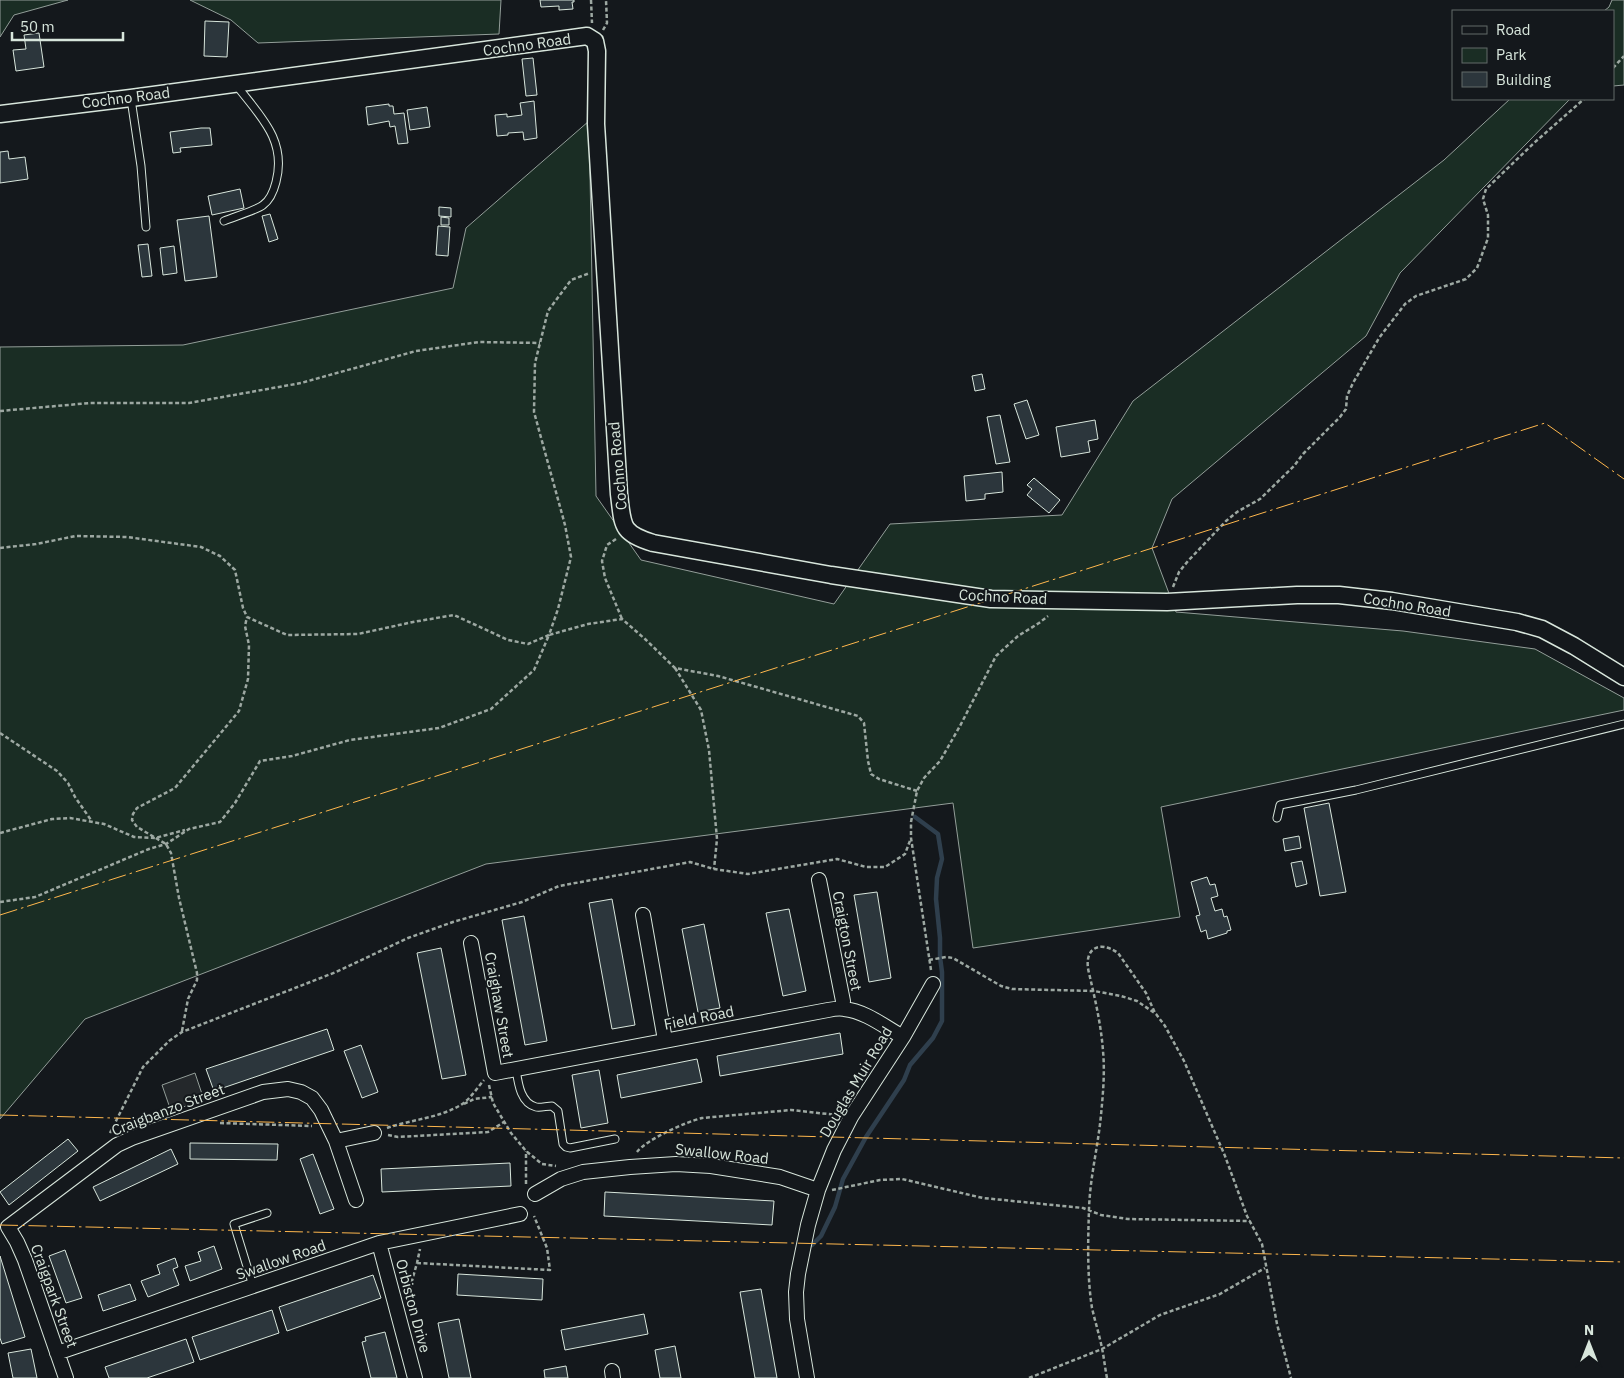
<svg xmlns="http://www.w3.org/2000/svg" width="1624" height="1378" viewBox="0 0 1624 1378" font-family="'IBM Plex Sans',sans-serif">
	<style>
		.green { fill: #1a2d24; stroke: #939e99 }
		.parking { fill: #24282b; stroke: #939e99 }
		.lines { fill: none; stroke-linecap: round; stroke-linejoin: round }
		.stream { stroke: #2f3f4d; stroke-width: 4.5 }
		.building { fill: #2c363c; stroke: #d8e6dc }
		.service-casing { stroke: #d8e6dc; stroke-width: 9 }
		.minor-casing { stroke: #d8e6dc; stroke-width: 16 }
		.tertiary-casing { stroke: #d8e6dc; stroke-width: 19 }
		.path { stroke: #9da8a2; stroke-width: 2.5; stroke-dasharray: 4 2.5; stroke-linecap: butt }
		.service { stroke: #14181c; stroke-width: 7 }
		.minor { stroke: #14181c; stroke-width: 14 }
		.tertiary { stroke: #14181c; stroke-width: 16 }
		.power { stroke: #ffb74d; stroke-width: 1; stroke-dasharray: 18 4 2.5 4; stroke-linecap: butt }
		.labels { text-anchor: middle; stroke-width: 4; stroke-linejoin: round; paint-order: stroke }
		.street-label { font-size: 15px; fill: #d8e6dc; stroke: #14181c }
	</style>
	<rect width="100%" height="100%" fill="#14181c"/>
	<path class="green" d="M0,0h68l-54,15 -14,22z
		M190,0h311l-2,34 -241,9 -27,-23z
		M1612,0h12v85l-11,1v-75h-9l5,-4z
		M1510,99h60l-170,174 -34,63 -194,163 -20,49 24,64 227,19 132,18 89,49v12l-463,97 19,110 -207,31 -20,-145 -467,61 -401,155 -85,100v-772l183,-2 270,-57 13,-60 123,-107 7,375 45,64 193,44 56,-80 172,-9 71,-114 311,-241z"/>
	<path class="parking" d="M195,1073l9,27 -33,11 -9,-26z"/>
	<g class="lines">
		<path class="stream" d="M812,1245l9,-9 14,-29 8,-28 23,-42 38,-57 6,-15 23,-27 9,-17v-49l-2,-15v-19l-4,-39 1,-21 5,-19 -4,-25 -23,-17"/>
	</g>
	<path class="building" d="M540,0h34v2h-2l1,7 -14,1v-4l-18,1z
		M205,21l24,1 -2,35 -23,-1z
		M39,33l5,34 -28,4 -3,-21 13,-1 -2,-14z
		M533,58l4,37 -11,1 -4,-37z
		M534,101l3,37 -13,2 -1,-8 -15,1v2l-11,1 -2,-21 12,-1v3l15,-2 -2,-12z
		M389,104v2h4l1,8 10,-1 4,30 -10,1 -3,-18 -5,1 -1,-6 -21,4 -2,-18z
		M427,107l3,20 -20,3 -3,-20z
		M201,128h9l2,17 -32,3 1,4 -8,1 -3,-21z
		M8,151l1,8 16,-2 3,22 -28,4v-31z
		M240,189l4,19 -32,7 -4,-19z
		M439,207l12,1v9l-12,-1z
		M270,214l8,25 -9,3 -7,-26z
		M209,216l8,61 -32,4 -8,-61z
		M441,217l8,1v7h-8z
		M438,226l12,1 -2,29 -12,-1z
		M148,244l4,32 -10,1 -4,-32z
		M174,246l3,27 -14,2 -3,-27z
		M982,374l3,15 -10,2 -3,-15z
		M1027,400l12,35 -13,4 -12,-35z
		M1000,415l10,47 -14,2 -9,-47z
		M1095,420l3,19 -10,2 2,11 -29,5 -5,-30z
		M1002,472l1,20 -18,2v5l-19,2 -2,-25z
		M1034,478l26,22 -11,13 -22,-18 5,-6 -5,-4z
		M1329,803l17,89 -26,4 -16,-88z
		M1299,836l2,12 -16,3 -2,-12z
		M1302,861l5,23 -11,3 -5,-24z
		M1207,877l3,8 5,-1 3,12 -7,2 4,13 7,-2 2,8 3,-1 4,14 -4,1v2l-19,6 -2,-9 -5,2 -5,-16 4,-1 -9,-33z
		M877,892l14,86 -22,4 -15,-87z
		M612,899l23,126 -23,4 -23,-126z
		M789,909l17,82 -23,5 -17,-83z
		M524,916l23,125 -22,4 -23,-125z
		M704,924l16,84 -22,4 -16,-83z
		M441,948l25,127 -24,4 -25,-126z
		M327,1029l7,21 -120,41 -8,-22z
		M840,1033l3,21 -123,22 -3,-20z
		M361,1045l17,47 -16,6 -18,-47z
		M697,1059l5,23 -81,16 -4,-23z
		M599,1070l9,53 -27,5 -9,-53z
		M68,1139l10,12 -69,54 -9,-13z
		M190,1143l88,1 -1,16 -87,-1z
		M171,1149l7,15 -78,37 -7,-14z
		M313,1154l21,55 -14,5 -20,-55z
		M510,1163l1,23 -129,6 -1,-23z
		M605,1192l169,9 -2,24 -168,-9z
		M214,1246l8,23 -32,12 -5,-15 16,-5 -3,-9z
		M65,1250l17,48 -16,5 -17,-47z
		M0,1256l25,81 -23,7 -2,-6z
		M175,1258l3,9 -5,2 6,16 -31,12 -7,-16 19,-7 -3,-9z
		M458,1274l85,5 -1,21 -85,-5z
		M373,1275l8,23 -94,33 -8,-24z
		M130,1284l6,16 -33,11 -5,-16z
		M761,1289l16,89h-22l-15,-86z
		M272,1310l7,23 -79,27 -8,-23z
		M644,1314l4,20 -83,16 -4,-20z
		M459,1319l12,59h-22l-11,-55z
		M385,1332l12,46h-26l-9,-36 4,-1 -1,-4z
		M186,1339l8,23 -47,16h-38l-4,-11z
		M675,1346l6,32h-21l-5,-28z
		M31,1349l6,29h-24l-5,-25z
		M566,1366l2,12h-23l-1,-8z"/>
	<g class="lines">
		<g class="service-casing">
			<path id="service" d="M131,99l10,67 5,61
				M224,221c9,-4 33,-11 39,-16 7,-5 11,-15 13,-23 11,-42 -16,-66 -39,-96
				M1277,818l3,-13 76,-15 268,-66
				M516,1069c2,13 4,34 20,38 4,1 11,-1 16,-1l6,5 5,33 3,3 4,1 45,-9
				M253,1286l-19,-62 33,-11"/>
		</g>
		<g class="minor-casing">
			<path id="minor" d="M819,880l24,121 -1,7
				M643,915l22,125
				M471,943l24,130 333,-63c5,-1 11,-2 16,-1 21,2 41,18 59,28
				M336,1141l38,-8
				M535,1194l26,-15 22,-7 47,-5 46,-3 35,2 69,11 38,13
				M379,1243l36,135
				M57,1353l322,-110 141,-29
				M612,1371l1,7
				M66,1378l-41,-118 -8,-18 -9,-15 109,-82 15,-7 131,-46 25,-3 13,3 11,6 9,12 15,31 20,59
				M807,1378l-10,-59 -1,-27 2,-18 10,-49 10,-35 16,-40 17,-33 52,-80 30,-53"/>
		</g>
		<g class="tertiary-casing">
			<path id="tertiary" d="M0,114l131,-16 456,-62 8,5 2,10 -1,73 23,370c4,31 1,39 34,49l178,32 160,24 176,3 130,-7h42l53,6 125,21 25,7 32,17 50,31"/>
		</g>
		<path class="path" d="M591,0l1,23
			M603,30l4,-7 -1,-23
			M1613,68l11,-12
			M0,411l90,-8h99l112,-20 115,-32 63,-9 61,1
			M616,539l-9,6 -5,16 3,17 17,41
			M0,548l36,-4 40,-8 51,1 74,10 19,9 15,14 8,38 4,9 40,18 71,-1 55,-12 41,-7 54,25 20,4 21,-9 9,-26 13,-52 -6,-32 -31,-113 1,-49 13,-52 23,-31 19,-7
			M1173,587l6,-15 9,-11 38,-40 11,-9 23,-13 34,-33 9,-12 37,-37 6,-8 1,-13 6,-13 26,-45 26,-34 11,-8 50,-17 11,-11 11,-30v-23l-5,-16 3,-10 48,-46 50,-44
			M675,668l26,42 8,40 8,89 -3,30
			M0,733l57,38 11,12 7,14 16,23
			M0,833l52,-14 18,-1 34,6 30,13 21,1 30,-8
			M0,902l35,-5 114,-48 17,-5 23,-15 31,-7 15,-19 25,-42 32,-5 58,-16 89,-12 52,-19 43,-39 15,-35 39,-11 34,-5 23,20 30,29 43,8 140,40 6,7 4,38 3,13 8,5 38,12
			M929,960l17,-3 7,1 48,28 11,3 82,2 27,5 16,5 19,13 9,12 19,35 41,95 22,60 15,28 15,80 14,54
			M931,970l-20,-132v-16l6,-31 7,-13 16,-17 20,-35 36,-70 22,-20 21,-13 9,-7
			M182,1031l6,-32 9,-19v-7l-18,-75 -8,-45 -5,-9 -29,-17 -5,-7 1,-6 4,-6 38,-20 64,-77 9,-32 1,-34 -4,-19 2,-9
			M489,1085l4,18 18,30 15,18 16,13 14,2
			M464,1104l10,-5 18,-2
			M220,1123l92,3
			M387,1128c23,-8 51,-10 72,-22 10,-5 18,-18 25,-26
			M110,1133l33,-66 26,-26 13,-9 154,-60 72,-34 45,-16 69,-20 37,-16 131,-24 24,7 34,5 89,-15 29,8h19l20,-13 6,-16
			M388,1135l10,2 90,-5 16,-10
			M637,1152c10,-13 49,-30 65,-34l89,-8 46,5
			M526,1184v-33
			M832,1190l48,-10 22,-1 81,19 100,10 18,7 27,4 122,2
			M417,1263l133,7 -3,-22 -13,-32
			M408,1295l9,-32 3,-14
			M1029,1378l73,-29 58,-34 60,-21 45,-26
			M1107,1378c-2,-10 -3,-20 -5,-30 -3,-14 -7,-27 -10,-40 -5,-32 -4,-67 -3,-99 1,-32 9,-62 12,-94 2,-21 4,-43 2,-64 -2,-27 -8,-52 -14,-78 -6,-23 9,-34 29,-20l28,40 9,20"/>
		<use href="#service" class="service"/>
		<use href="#minor" class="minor"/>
		<use href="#tertiary" class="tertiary"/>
		<path class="power" d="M0,915l1545,-492 79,56
			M0,1115l1624,43
			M0,1225l1624,37"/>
	</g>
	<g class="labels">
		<g class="street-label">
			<text transform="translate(527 45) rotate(-8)" y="5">Cochno Road</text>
			<text transform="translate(126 98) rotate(-7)" y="5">Cochno Road</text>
			<text transform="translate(618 466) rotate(-95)" y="5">Cochno Road</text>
			<text transform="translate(1003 597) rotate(3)" y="5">Cochno Road</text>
			<text transform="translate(1407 605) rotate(9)" y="5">Cochno Road</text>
			<text transform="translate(847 941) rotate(79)" y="5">Craigton Street</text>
			<text transform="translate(499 1005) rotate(80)" y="5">Craighaw Street</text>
			<text transform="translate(699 1018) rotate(-11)" y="5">Field Road</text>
			<text transform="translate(856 1082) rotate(-59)" y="5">Douglas Muir Road</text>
			<text transform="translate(168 1110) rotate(-21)" y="5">Craigbanzo Street</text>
			<text transform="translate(722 1154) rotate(6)" y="5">Swallow Road</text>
			<text transform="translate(281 1260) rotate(-19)" y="5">Swallow Road</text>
			<text transform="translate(54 1296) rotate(70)" y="5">Craigpark Street</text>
			<text transform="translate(413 1306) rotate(75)" y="5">Orbiston Drive</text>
		</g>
	</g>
	<rect x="1452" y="10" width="162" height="90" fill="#14181c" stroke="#626a69"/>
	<rect x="1462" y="26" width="25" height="8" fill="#14181c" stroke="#626a69"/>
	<text x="1496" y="35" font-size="15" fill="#d8e6dc">Road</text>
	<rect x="1462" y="48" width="25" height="15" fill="#1a2d24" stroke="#626a69"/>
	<text x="1496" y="60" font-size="15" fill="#d8e6dc">Park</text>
	<rect x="1462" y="72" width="25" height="15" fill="#2c363c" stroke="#626a69"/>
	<text x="1496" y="85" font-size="15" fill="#d8e6dc">Building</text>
	<g transform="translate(1589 1343)" stroke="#14181c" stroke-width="4" paint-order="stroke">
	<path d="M0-4L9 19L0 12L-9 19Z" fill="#d8e6dc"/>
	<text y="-8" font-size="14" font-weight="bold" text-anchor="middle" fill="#d8e6dc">N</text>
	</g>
	<path d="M12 32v8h111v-8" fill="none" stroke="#d8e6dc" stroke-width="2.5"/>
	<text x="20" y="32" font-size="15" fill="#d8e6dc" stroke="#14181c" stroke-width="4" paint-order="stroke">50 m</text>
</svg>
